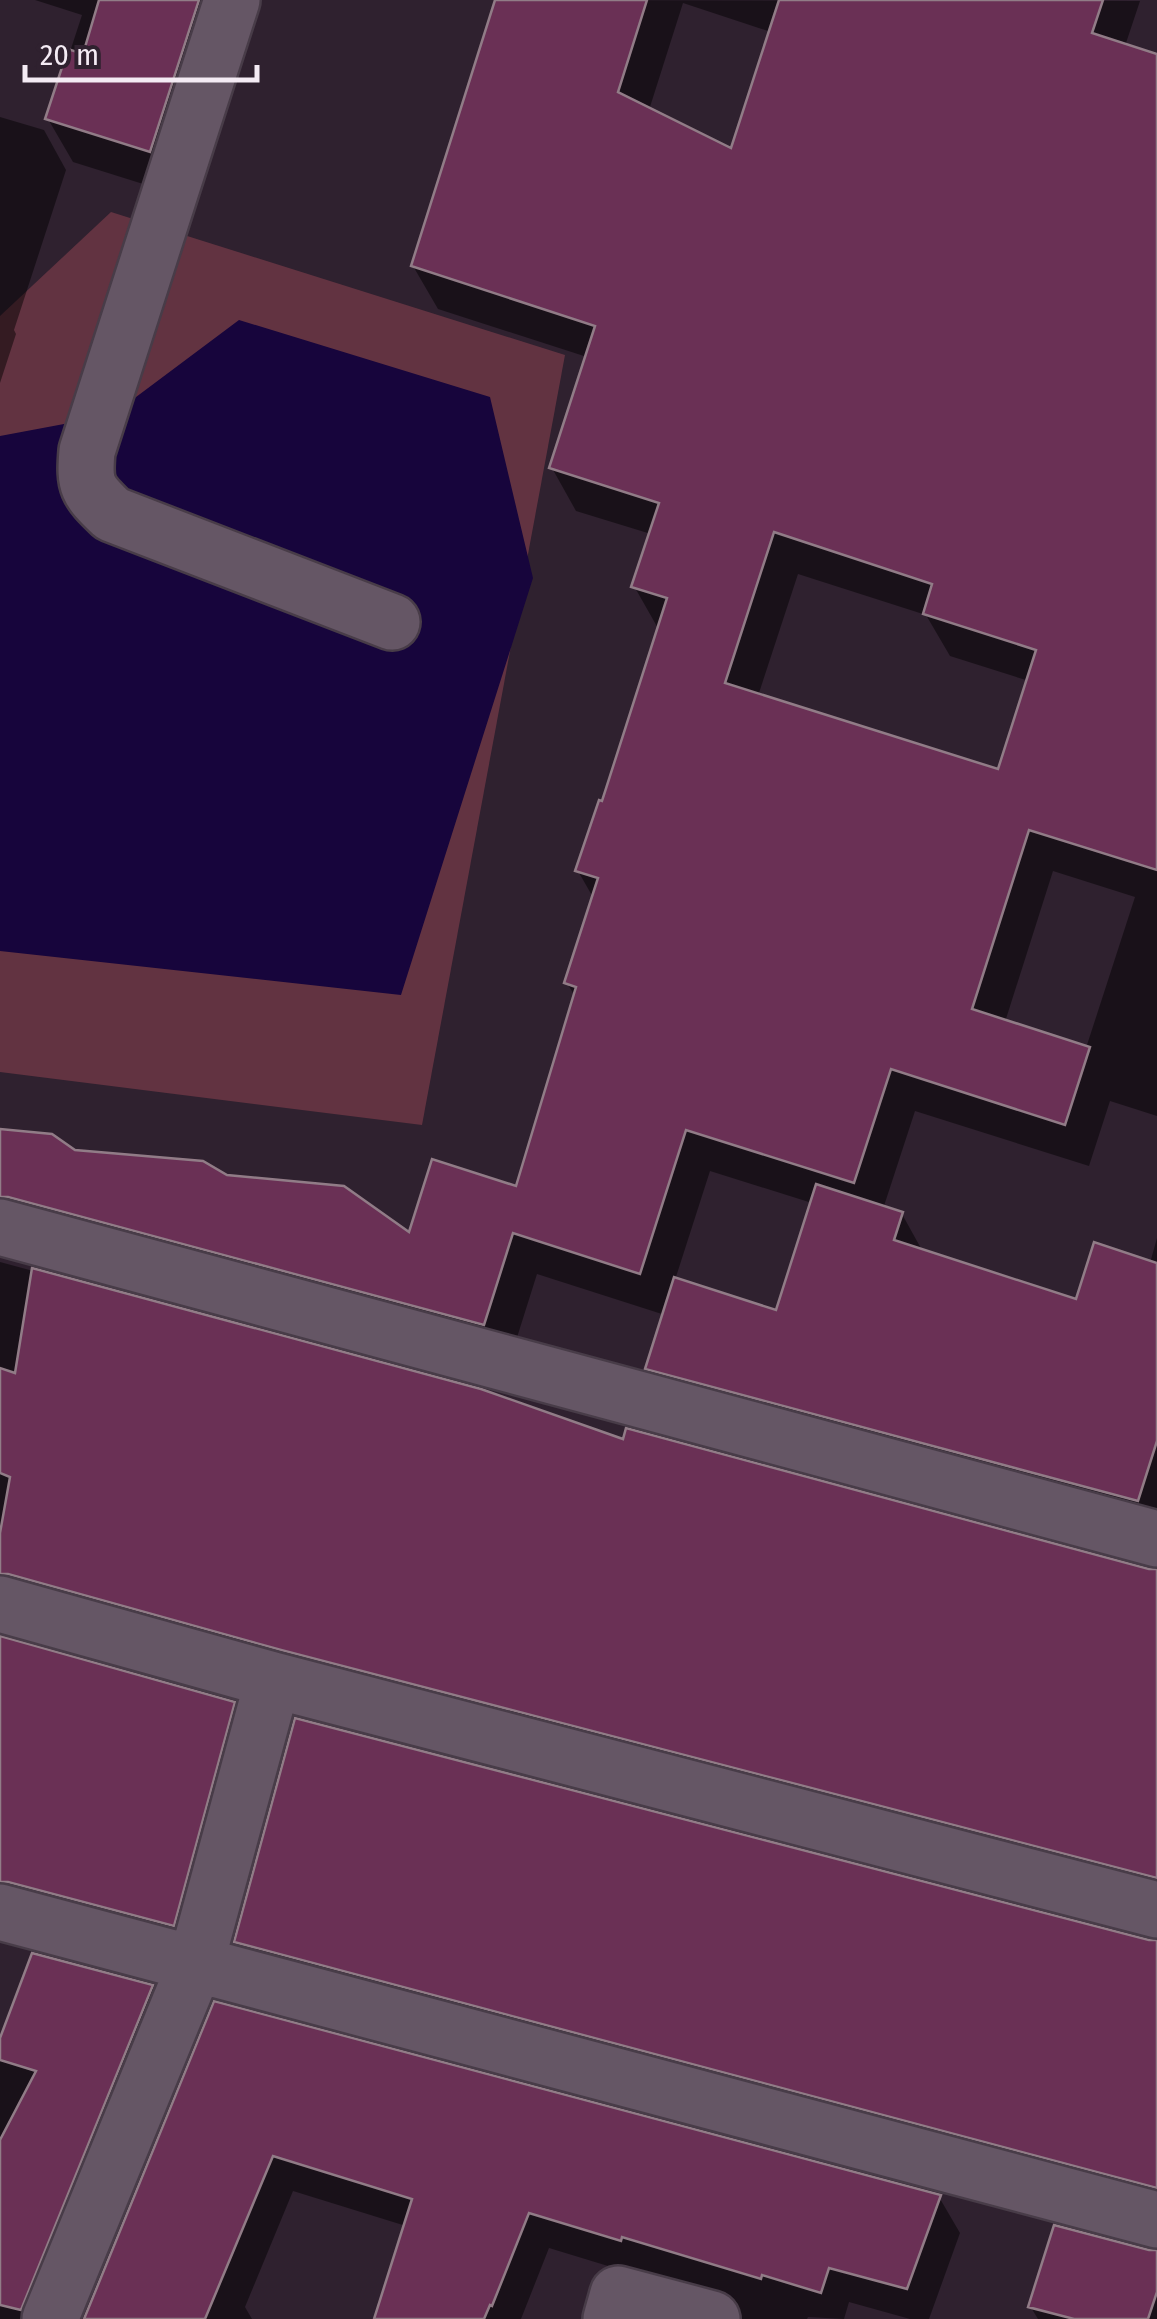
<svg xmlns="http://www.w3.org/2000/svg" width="1157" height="2319" viewBox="0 0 1157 2319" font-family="'Fira Sans Condensed',sans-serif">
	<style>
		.green { fill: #623341 }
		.water { fill: #17053c }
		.shadow { fill: #0007; fill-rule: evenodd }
		.building { fill: #6a3055; stroke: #917c87; stroke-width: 2.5; fill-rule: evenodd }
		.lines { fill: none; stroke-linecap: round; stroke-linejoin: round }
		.street-casing { stroke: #483c48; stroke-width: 60 }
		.street { stroke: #655665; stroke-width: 55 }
	</style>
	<rect width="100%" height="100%" fill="#2f212f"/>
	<path class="green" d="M111,212l454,143 -143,770 -422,-53v-756z"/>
	<path class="water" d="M239,320l251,77 43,181 -132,417 -401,-44v-515l112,-21z"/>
	<path class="shadow" d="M35,0h218l-78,194 -102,-32 -25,-43 34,-104z
		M498,0l642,1 -15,45 32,10v1060l-47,-15 -21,65 -174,-55 -32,98 19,5 21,38 154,50 73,-39 7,-25v303l-485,-130 -24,-43 17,-53 -128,-41 -29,92 -508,-115v-119l74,20 152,26 184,58 107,-47 59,-191 -9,-15 27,-84 -16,-28 26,-67 55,-174 -25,-44 17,-52 -75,-23 -24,-43 35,-111 -149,-48 -25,-43zM683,3l88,29 -38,119 -84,-41zM798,574l128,41 24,41 79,25 -30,91 -241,-76zM1053,871l82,26 -49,151 -81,-26zM710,1171l102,32 -35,110 -102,-33z
		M0,117l44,13 22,40 -52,160 2,4 -16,49z
		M0,1262l481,130 143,50 533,130v341l-1157,-285z
		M0,1639l233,65 25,42 -60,221 -198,-46z
		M237,1942l920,1v280l-896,-239z
		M152,1987l20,36 -121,296h-51v-274z
		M216,2004l723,193 21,36 -31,86h-19l-61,-17 -5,17 -36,-2 -1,2h-83l-21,-24 -154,-47 -28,71h-144l29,-93 -113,-35 -48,116 7,12h-166z
		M1157,2253v66h-119l-8,-13z"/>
	<path class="building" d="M99,0h100l-49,152 -105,-33 23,-70 15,5z
		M495,0h152l-29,92 113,56 48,-148h324l-11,33 65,21v816l-128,-40 -57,179 118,38 -25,78 -174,-56 -37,114 -168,-53 -46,144 -127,-41 -29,92 -476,-128h-8v-68l52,5 23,16 128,11 24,14 117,11 65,46 23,-73 84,27 60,-199 -12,-4 34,-105 -23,-7 24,-71 3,1 65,-203 -36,-11 28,-84 -110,-35 46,-142 -184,-60zM774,532l158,52 -9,30 113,36 -38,119 -273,-86z
		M816,1184l87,28 -9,28 182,59 18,-57 63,21v178l-19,60 -493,-132 29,-92 102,33z
		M32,1268l449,121 142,50 3,-11 523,141h8v309l-876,-228 -273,-76h-8v-41l10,-56 -10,-4v-105l15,5z
		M0,1636l235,66 -61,224 -166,-44h-8z
		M295,1718l854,222h8v248l-923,-246z
		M32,1953l121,32 -132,325 -21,-5v-165l36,-69 -36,-11v-22z
		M214,2001l727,194 -34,94 -78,-21 -8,25 -59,-18 -1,4 -139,-42 -1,4 -92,-28 -37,93 -2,-1 -6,14h-110l38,-120 -139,-43 -68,163h-121z
		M1054,2225l95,25h8v42l-9,27h-74l-46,-12z"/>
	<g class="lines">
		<g class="street-casing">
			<path id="street" d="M232,0l-145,451c-3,35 0,39 25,63l280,108
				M0,1227l1157,312
				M0,1604l273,76 884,230
				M0,1912l1157,308
				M50,2319l146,-356 77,-283
				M611,2319l7,-25 94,25"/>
		</g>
		<use href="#street" class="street"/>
	</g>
	<path d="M25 65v15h232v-15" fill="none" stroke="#f4ebf4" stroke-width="5"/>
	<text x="40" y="65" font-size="30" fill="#f4ebf4" stroke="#2f212f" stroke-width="8" paint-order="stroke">20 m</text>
</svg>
